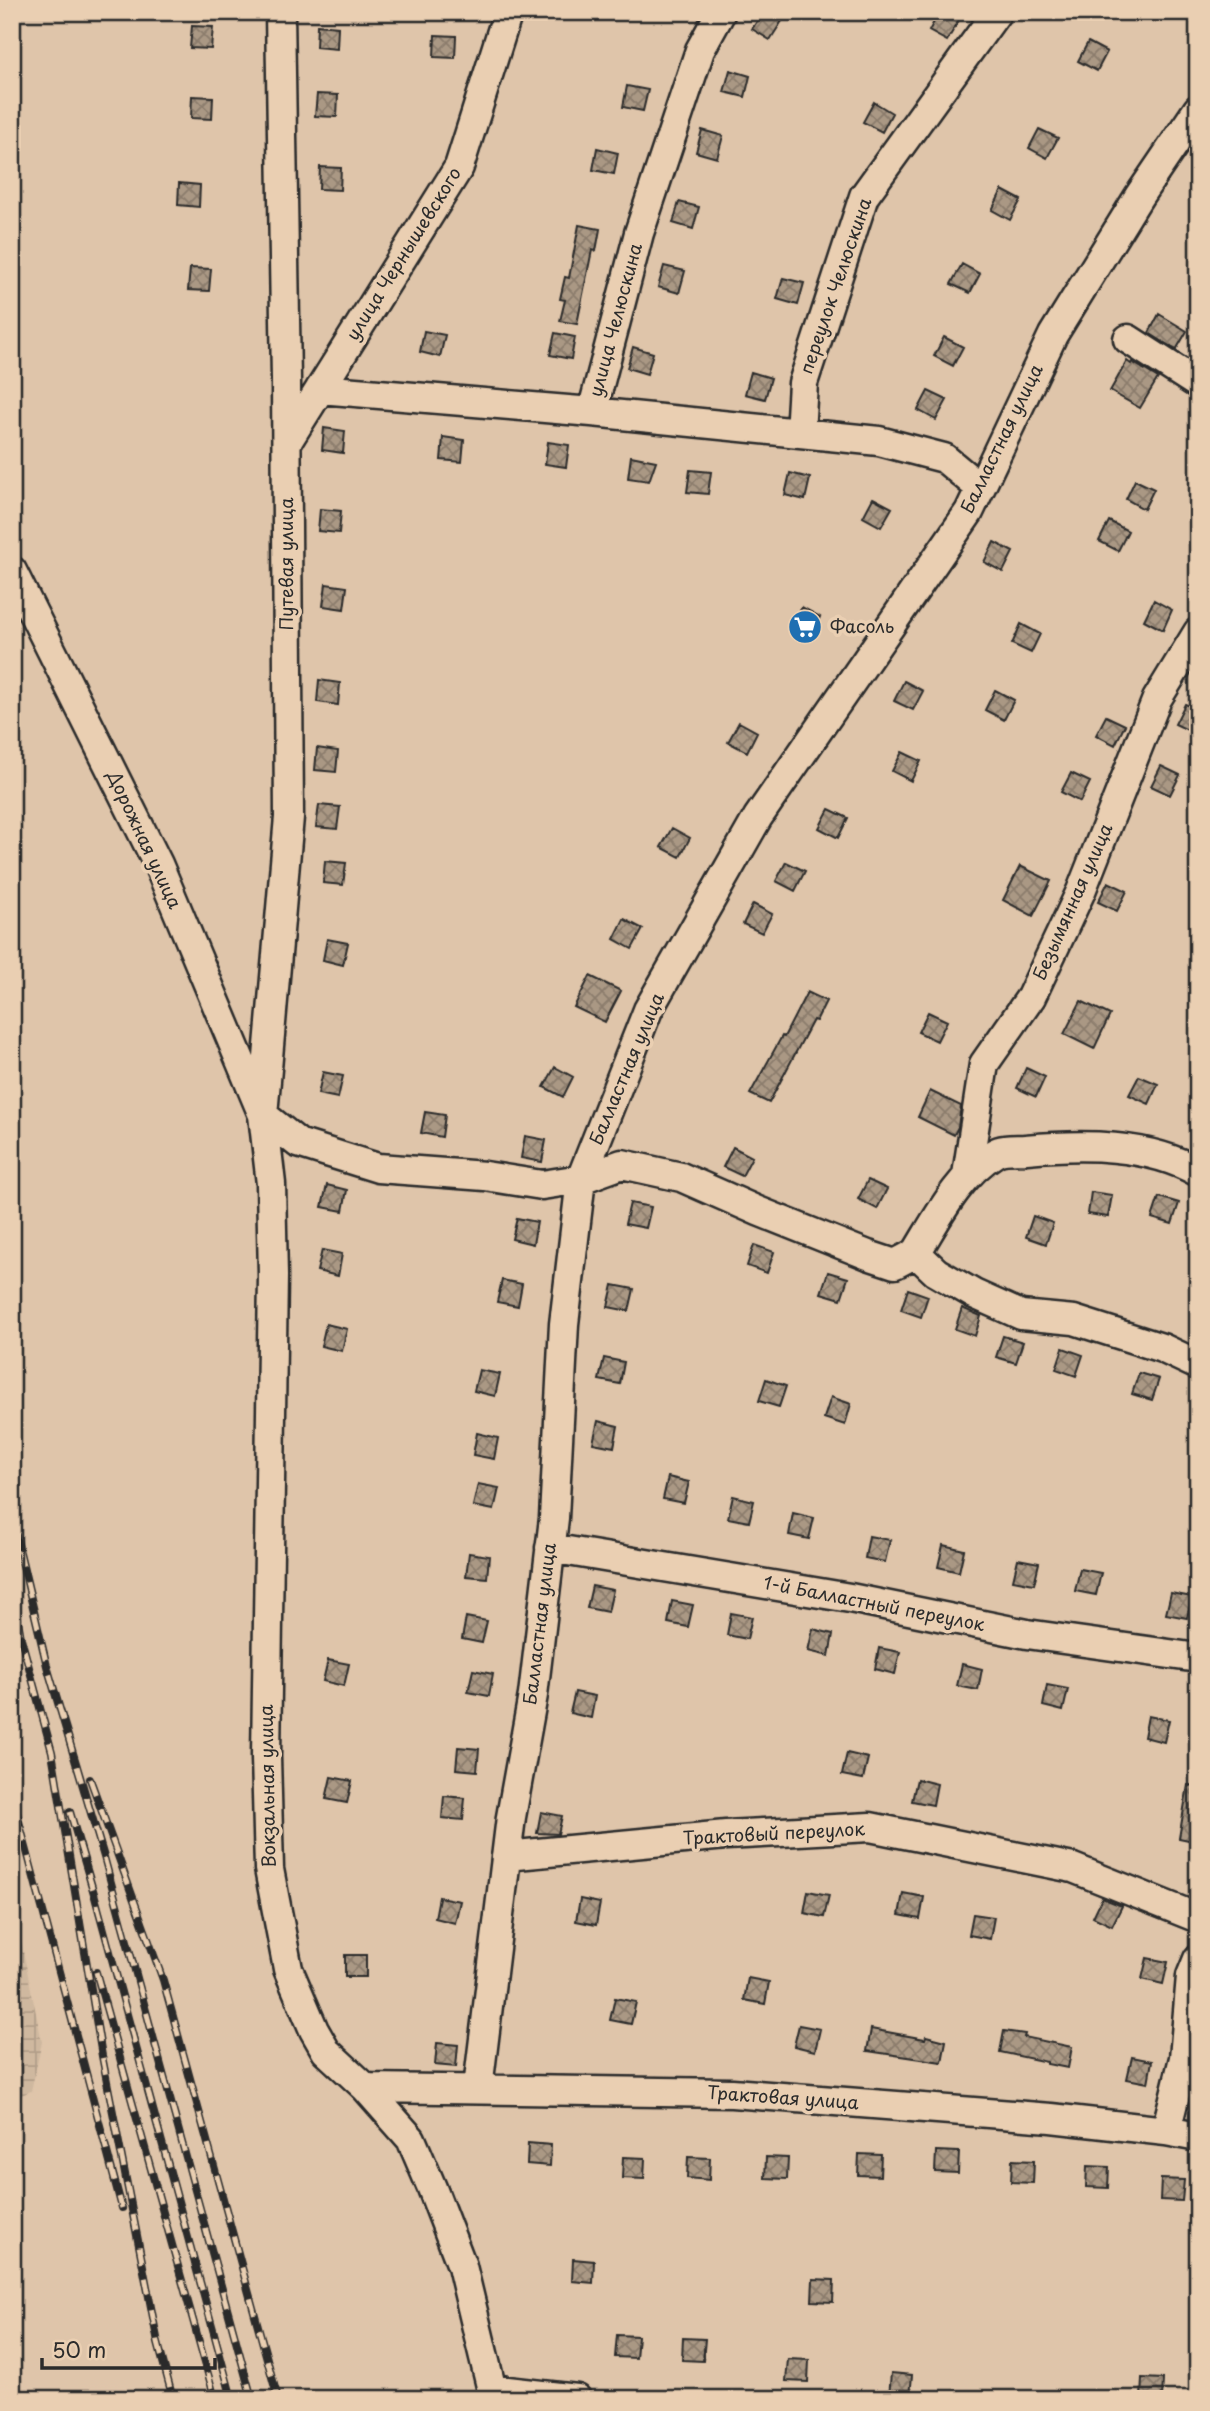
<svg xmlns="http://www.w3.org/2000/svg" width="1210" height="2411" viewBox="0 0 1210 2411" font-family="'Playpen Sans',sans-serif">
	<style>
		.industrial { fill: url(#industrial-grid) }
		.building { fill: url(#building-cross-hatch); stroke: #2b2b2b; stroke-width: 2 }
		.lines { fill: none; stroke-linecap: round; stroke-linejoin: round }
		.minor-casing { stroke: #2b2b2b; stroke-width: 33 }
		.minor { stroke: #eacfb2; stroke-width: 28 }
		.rail-casing { stroke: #2b2b2b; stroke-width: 8 }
		.rail { stroke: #eacfb2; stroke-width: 5; stroke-dasharray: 16; stroke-linecap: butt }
		.labels { text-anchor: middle; stroke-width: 7; stroke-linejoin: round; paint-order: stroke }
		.street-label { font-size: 18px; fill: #2b2b2b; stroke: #eacfb2 }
		.poi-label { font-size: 18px; fill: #2b2b2b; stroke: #eacfb2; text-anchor: start }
	</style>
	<defs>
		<pattern id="industrial-grid" width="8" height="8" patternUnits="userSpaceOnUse" patternTransform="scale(1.75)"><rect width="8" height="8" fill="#cfb89f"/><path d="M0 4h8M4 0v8" fill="none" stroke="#b29e89"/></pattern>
		<pattern id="building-cross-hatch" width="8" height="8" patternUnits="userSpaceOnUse" patternTransform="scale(1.75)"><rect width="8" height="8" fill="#aa9884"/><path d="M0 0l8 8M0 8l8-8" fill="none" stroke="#8b7c6c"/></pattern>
	</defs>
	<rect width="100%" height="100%" fill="#dfc5aa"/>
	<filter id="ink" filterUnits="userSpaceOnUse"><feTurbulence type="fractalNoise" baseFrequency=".0143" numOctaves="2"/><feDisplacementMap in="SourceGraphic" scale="14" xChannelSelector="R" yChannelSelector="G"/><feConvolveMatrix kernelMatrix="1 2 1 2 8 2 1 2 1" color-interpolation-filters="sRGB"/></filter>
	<g filter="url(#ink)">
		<path class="industrial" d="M12,1898l30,144 -11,49 -19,8z"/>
		<path class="building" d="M763,12l19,9 -12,19 -18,-11z
			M939,12l19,10 -11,19 -18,-10z
			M317,25l21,2 -1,22 -21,-2z
			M192,26l21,1 -2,22 -21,-1z
			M435,35l21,1 -1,22 -21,-1z
			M1088,42l19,10 -10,19 -19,-10z
			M730,70l20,6 -5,21 -21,-5z
			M627,86l21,4 -5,21 -20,-4z
			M317,94l21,1 -1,22 -22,-1z
			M192,96l21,1 -1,22 -21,-1z
			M874,102l18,11 -10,19 -19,-10z
			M1039,129l19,9 -11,20 -18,-10z
			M702,130l21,6 -6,22 -21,-6z
			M597,148l21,5 -4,21 -21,-4z
			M320,167l21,1 -1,22 -21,-1z
			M179,183l21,2 -1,22 -21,-2z
			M1002,190l19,10 -11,20 -18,-10z
			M679,202l20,5 -6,22 -20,-6z
			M579,225l21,4 -4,22 -4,-1 -15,74 -17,-3 5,-21 -5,-1 5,-22 4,1z
			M962,264l18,10 -10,19 -19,-9z
			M664,266l21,5 -6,22 -21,-6z
			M190,268l21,1 -2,22 -21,-1z
			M783,278l21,5 -6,22 -21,-6z
			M1159,314l28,17 -11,19 -27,-17z
			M424,331l21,4 -5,22 -20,-5z
			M555,333l20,4 -4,22 -21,-4z
			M944,337l19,10 -10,19 -19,-10z
			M633,347l20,6 -6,21 -20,-6z
			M1127,361l4,3 1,-2 26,16 -18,30 -30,-17z
			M751,372l20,6 -6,21 -20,-5z
			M928,391l19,9 -11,20 -18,-10z
			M324,428l21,3 -2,22 -21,-3z
			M443,437l21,3 -2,22 -21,-2z
			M548,442l21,3 -3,22 -21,-3z
			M631,456l25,5 -7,20 -21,-3z
			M690,470l21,2 -3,22 -21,-2z
			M790,473l20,5 -5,22 -20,-5z
			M1135,480l19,9 -10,20 -18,-10z
			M873,498l19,10 -11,19 -18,-10z
			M320,509l21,2 -2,22 -21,-2z
			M1109,521l19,10 -10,20 -19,-10z
			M994,542l19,10 -10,20 -19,-10z
			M326,584l21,3 -3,22 -21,-3z
			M1154,600l18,10 -9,20 -19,-10z
			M802,607l18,10 -10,20 -19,-10z
			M1021,624l19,10 -9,19 -19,-9z
			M319,680l21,3 -2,22 -21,-3z
			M904,681l19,10 -10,19 -19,-9z
			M995,690l19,10 -10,20 -19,-10z
			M1185,704l13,6v25l-23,-11z
			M1106,716l19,9 -10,20 -19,-10z
			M739,722l18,10 -10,20 -19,-10z
			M317,748l21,3 -2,21 -21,-2z
			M902,752l19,9 -10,20 -19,-10z
			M1161,766l19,9 -10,20 -19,-9z
			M1071,773l19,9 -10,20 -19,-10z
			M319,805l21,2 -3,22 -21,-2z
			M829,809l19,9 -10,20 -19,-10z
			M672,828l18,10 -10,19 -19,-10z
			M325,861l21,2 -3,22 -20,-2z
			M786,862l19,9 -10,20 -19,-10z
			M1020,866l31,15 -18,35 -30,-16z
			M1108,882l19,9 -10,20 -19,-9z
			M753,904l19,10 -10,19 -19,-9z
			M624,919l19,10 -11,20 -18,-10z
			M327,939l21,4 -5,22 -20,-5z
			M590,976l31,15 -16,31 -31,-15z
			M807,992l19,9 -10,20 -3,-1 -44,83 -19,-9 32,-58 2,1z
			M1081,1001l29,14 -16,34 -30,-15z
			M928,1012l19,9 -10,20 -19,-9z
			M555,1067l18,10 -10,20 -19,-10z
			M1026,1068l19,9 -9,20 -19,-9z
			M323,1072l20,4 -5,22 -20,-4z
			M1139,1076l19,8 -9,20 -20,-9z
			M930,1091l31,15 -3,21 -4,8 -36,-18z
			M425,1112l20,3 -3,22 -21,-4z
			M525,1136l21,4 -4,22 -21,-4z
			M733,1147l19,10 -10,19 -19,-9z
			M868,1180l19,9 -10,20 -19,-10z
			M327,1185l20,5 -4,21 -21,-4z
			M1091,1192l21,3 -4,22 -20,-3z
			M1159,1197l20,6 -7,21 -20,-6z
			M630,1203l21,4 -5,21 -21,-4z
			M1033,1216l20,7 -7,21 -20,-7z
			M517,1218l20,4 -4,22 -21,-5z
			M754,1245l20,7 -7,21 -20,-7z
			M322,1250l20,4 -4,22 -21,-5z
			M828,1272l20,6 -7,21 -20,-6z
			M502,1280l20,4 -4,22 -21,-4z
			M613,1285l21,4 -5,22 -21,-4z
			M908,1289l20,7 -7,21 -20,-7z
			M962,1308l19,8 -6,20 -20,-7z
			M326,1324l21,5 -5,22 -21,-5z
			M1003,1336l20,6 -7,21 -20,-6z
			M1063,1348l20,7 -7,21 -20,-7z
			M604,1358l20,4 -4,22 -21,-4z
			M479,1370l21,4 -5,22 -21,-5z
			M1139,1373l20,6 -7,21 -20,-6z
			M766,1379l20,7 -7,21 -20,-6z
			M831,1397l20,7 -6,21 -21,-7z
			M598,1421l20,5 -4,21 -21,-4z
			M477,1433l21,5 -4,21 -21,-4z
			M668,1477l21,5 -5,21 -21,-4z
			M478,1484l21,4 -5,22 -21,-4z
			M733,1496l21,5 -5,21 -21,-4z
			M793,1513l21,5 -5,21 -20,-4z
			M869,1536l21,4 -5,22 -20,-4z
			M943,1545l21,5 -5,22 -21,-5z
			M469,1553l20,3 -2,22 -21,-2z
			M1018,1559l21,4 -5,21 -21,-4z
			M1080,1569l21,4 -5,22 -21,-4z
			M592,1586l21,4 -5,22 -21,-4z
			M1171,1593l21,4 -5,21 -21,-4z
			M672,1601l21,4 -5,22 -20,-4z
			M731,1613l21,4 -5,22 -20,-4z
			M466,1617l21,4 -5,22 -20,-4z
			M813,1629l20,5 -4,22 -21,-5z
			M879,1648l21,4 -5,22 -20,-5z
			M328,1660l21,4 -5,22 -21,-5z
			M962,1664l20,5 -4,21 -21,-4z
			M473,1670l20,4 -4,22 -21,-4z
			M1047,1685l21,4 -5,22 -20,-5z
			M575,1692l20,4 -4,22 -21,-5z
			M1148,1716l21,4 -5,22 -20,-5z
			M458,1747l21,2 -2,22 -21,-2z
			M847,1753l21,5 -5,21 -21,-4z
			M331,1777l21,4 -5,22 -21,-4z
			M917,1779l20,5 -4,21 -21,-4z
			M1188,1785l10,1v56l-19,-4z
			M444,1796l21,2 -2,22 -21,-2z
			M541,1812l21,4 -4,18 -21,-1z
			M808,1891l21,4 -5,22 -20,-4z
			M903,1893l21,4 -4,22 -21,-4z
			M439,1897l21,4 -5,22 -20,-5z
			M1102,1898l20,8 -10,20 -19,-9z
			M580,1899l20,4 -4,22 -20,-4z
			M973,1914l21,3 -4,22 -21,-4z
			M345,1955h21v22h-21z
			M1147,1958l21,4 -5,22 -21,-5z
			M748,1978l21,4 -4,22 -21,-4z
			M615,1998l21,4 -5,22 -21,-4z
			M799,2025l21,4 -5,22 -21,-5z
			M871,2029l54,10 1,-3 20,5 -4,21 -75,-11z
			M1004,2031l21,3 -1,3 48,10 -4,21 -21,-4v-2l-47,-10z
			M437,2043l21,2 -2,22 -21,-2z
			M1132,2057l20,4 -4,22 -21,-4z
			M528,2143l23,2 -1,21 -23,-2z
			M936,2151l23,1 -1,21 -23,-1z
			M859,2154l22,1 -1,21 -22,-1z
			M623,2157l22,1 -1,21 -22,-1z
			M688,2157l22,1 -1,22 -22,-2z
			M766,2157l22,1 -1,21 -22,-1z
			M1012,2160l22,1 -1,22 -22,-1z
			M1087,2166l22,1 -1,21 -22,-1z
			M1161,2179l23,1 -2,21 -22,-1z
			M573,2259l21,2 -1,22 -21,-2z
			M813,2279l21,1 -1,22 -21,-1z
			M617,2335l21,1 -2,22 -21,-1z
			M683,2338l22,1 -2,22 -21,-1z
			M788,2359l21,1 -1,22 -22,-1z
			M891,2373l21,2 -2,22 -21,-1z
			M1142,2378l21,1 -1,20h-21z"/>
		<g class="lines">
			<g class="minor-casing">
				<path id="minor" d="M280,12l6,368 3,437 -26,298 8,69 2,92 -7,481 3,112 19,100 26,61 12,21 40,37 45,51 21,49 30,78 32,133
					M1128,339l70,45
					M320,389l272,23 47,-179 61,-183 21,-38
					M592,412l287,29 65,17 36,30
					M800,433l3,-50 61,-187 133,-184
					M287,442l172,-275 49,-155
					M12,571l146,293 105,251 35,28 80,25 107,8 57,9 39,-6 41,-15 59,13 77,34 110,44 27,9 21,-11 20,19 38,22 47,21 53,5 88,28 36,17
					M967,1175l17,-111 47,-67 50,-106 76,-192 41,-67
					M916,1253c22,-36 43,-78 79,-100 8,-5 22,-3 31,-4 56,-5 122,-6 172,23
					M550,1548l300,50 177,36 171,24
					M506,1856l220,-21 144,-8 203,41 125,50
					M366,2088l366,5 319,25 115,13 32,6
					M478,2088l33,-271 22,-122 21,-177 10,-194 17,-145 67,-169 110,-193 211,-305 84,-177 86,-139 59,-87
					M1166,2131l18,-73 7,-82 7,-17
					M491,2389l86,10"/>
			</g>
			<use href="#minor" class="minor"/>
			<g class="rail-casing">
				<path id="rail" d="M12,1519l35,147 57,191 148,542
					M12,1587l9,51 31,114 50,304 56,287 15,56
					M90,1779l73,201 115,419
					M12,1795l110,413
					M70,1812l25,85 137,502
					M96,1972l119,427"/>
			</g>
			<use href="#rail" class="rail"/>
		</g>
	</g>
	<defs>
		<g id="supermarket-disc" transform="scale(1.75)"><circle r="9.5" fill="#1f6fb2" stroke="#eacfb2"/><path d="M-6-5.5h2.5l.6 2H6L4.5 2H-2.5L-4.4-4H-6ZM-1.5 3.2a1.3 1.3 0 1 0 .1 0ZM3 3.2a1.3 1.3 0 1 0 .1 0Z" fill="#fff"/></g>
	</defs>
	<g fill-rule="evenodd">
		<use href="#supermarket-disc" x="805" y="627"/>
	</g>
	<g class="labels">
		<g class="street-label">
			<text transform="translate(404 254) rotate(-58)" y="6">улица Чернышевского</text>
			<text transform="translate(836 286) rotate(-71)" y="6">переулок Челюскина</text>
			<text transform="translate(616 320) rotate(-75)" y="6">улица Челюскина</text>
			<text transform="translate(1002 439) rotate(-64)" y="6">Балластная улица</text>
			<text transform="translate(287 564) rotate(-90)" y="6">Путевая улица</text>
			<text transform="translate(144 840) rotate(65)" y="6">Дорожная улица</text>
			<text transform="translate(1073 902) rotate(-66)" y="6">Безымянная улица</text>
			<text transform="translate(627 1069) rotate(-67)" y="6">Балластная улица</text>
			<text transform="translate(874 1604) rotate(11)" y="6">1-й Балластный переулок</text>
			<text transform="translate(540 1624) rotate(-83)" y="6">Балластная улица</text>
			<text transform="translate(268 1786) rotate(-91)" y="6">Вокзальная улица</text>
			<text transform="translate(774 1834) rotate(-3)" y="6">Трактовый переулок</text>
			<text transform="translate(783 2098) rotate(4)" y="6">Трактовая улица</text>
		</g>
		<g class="poi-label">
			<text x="830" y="633">Фасоль</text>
		</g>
	</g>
	<rect width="1210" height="2411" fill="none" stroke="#eacfb2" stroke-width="42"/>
	<rect x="21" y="21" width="1168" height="2369" fill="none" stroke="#2b2b2b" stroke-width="2.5" filter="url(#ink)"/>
	<path d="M42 2358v10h173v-10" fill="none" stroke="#2b2b2b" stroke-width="3.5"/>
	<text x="52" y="2358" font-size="21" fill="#2b2b2b" stroke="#eacfb2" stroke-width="5" paint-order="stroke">50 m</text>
</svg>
